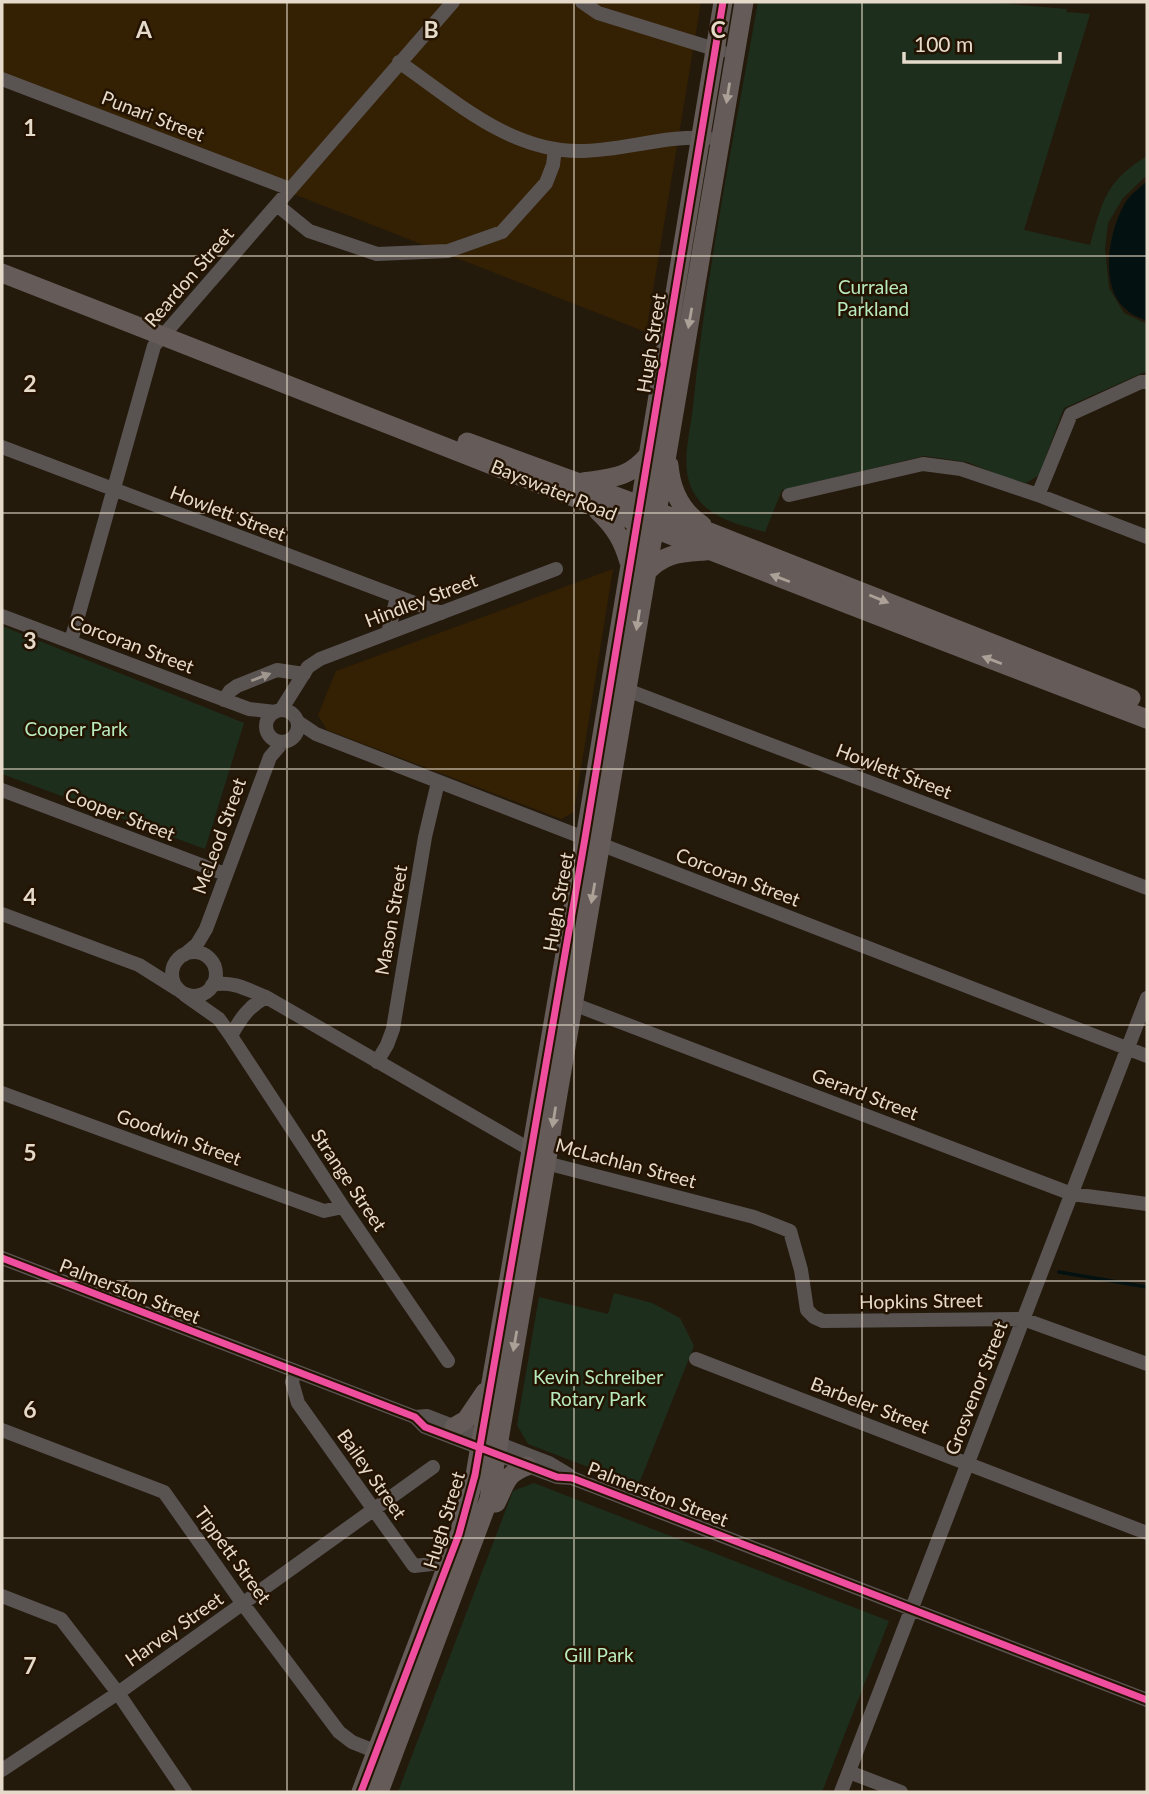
<svg xmlns="http://www.w3.org/2000/svg" width="1149" height="1794" viewBox="0 0 1149 1794" font-family="Lato,sans-serif">
	<style>
		.built { fill: #342002 }
		.green { fill: #1d2f1c }
		.water { fill: #031111 }
		.lines { fill: none; stroke-linecap: round; stroke-linejoin: round }
		.stream { stroke: #031111; stroke-width: 3.5 }
		.minor { stroke: #595352; stroke-width: 14 }
		.major { stroke: #655b58; stroke-width: 19 }
		.cycleway-casing { stroke: #241300; stroke-width: 11 }
		.cycleway { stroke: #ef4d9e; stroke-width: 7 }
		.oneway { fill: #aca197 }
		.oneway2 { fill: #a0978e }
		.grid { fill: none; stroke: #e6dbcb; stroke-width: 2; stroke-opacity: 0.55 }
		.labels { text-anchor: middle; stroke-width: 5; stroke-linejoin: round; paint-order: stroke }
		.street-label { font-size: 19px; fill: #e6dbcb; stroke: #241300 }
		.park-label { font-size: 19px; fill: #b7eabc; stroke: #241300 }
		.grid-label { font-size: 23px; text-anchor: middle; font-weight: bold; fill: #e6dbcb; stroke: #241300; stroke-width: 5; stroke-linejoin: round; paint-order: stroke }
	</style>
	<rect width="100%" height="100%" fill="#241a0c"/>
	<path class="built" d="M2,2h699l-55,330 -644,-252z
		M613,569l-39,243 -13,7 -234,-89 -9,-15 18,-44z"/>
	<path class="green" d="M758,2h227l82,7 -1,3 24,2 -66,216 66,15c13,-45 15,-63 57,-89v19l-24,23 -15,25 -3,26 4,39 15,25 23,11v47l-83,37 -25,67 -13,8 -19,-5 -40,-16 -43,-6 -142,34 -17,42c-30,-9 -60,-14 -74,-45 -10,-23 -1,-55 2,-79 13,-137 41,-271 65,-406z
		M2,626l242,97 -39,126 -203,-75z
		M614,1293l38,10 28,15 14,28 -56,140 -110,-42 -11,-19 22,-128 69,17z
		M534,1483l355,138 -67,171h-424l115,-301z"/>
	<path class="water" d="M1147,181v140c-6,-3 -14,-5 -19,-10 -31,-22 -19,-84 -1,-111 5,-7 14,-13 20,-19z"/>
	<g class="lines">
		<path class="stream" d="M1059,1272l88,15"/>
		<path class="minor" d="M582,2l16,11 123,38
			M399,62c55,38 110,89 180,89 43,0 86,-16 129,-13
			M2,79l288,110
			M277,205l32,26 68,23 71,-3 54,-19 44,-49 7,-18 2,-16
			M2,447l439,166
			M789,495l134,-31 38,5 77,26 109,42
			M1038,495l33,-81 70,-32h6
			M2,616l247,93 26,3
			M388,633l9,-36
			M71,641l83,-295 299,-344
			M627,690l520,198
			M224,700l6,-9 7,-5 40,-16 27,4
			M266 726a16 16 0 1 1 32 0a16 16 0 1 1-32 0Z
			M281,710l27,-43 12,-8 236,-90
			M298,722l18,12 831,322
			M2,790l223,84
			M2,914l137,51 38,24
			M172 974a22 22 0 1 1 44 0a22 22 0 1 1-44 0Z
			M184,955l13,-11 9,-15 64,-172 12,-14
			M212,985c20,-5 36,5 54,12l265,153 15,13 208,54 36,14 11,39 6,40 7,7 9,4 200,-2 124,45
			M185,995l34,24 12,17 112,171 105,154
			M573,1004l499,190 75,10
			M231,1036c9,-17 18,-30 35,-39
			M377,1062l10,-17 6,-16 32,-192 13,-55
			M2,1093l322,118 19,-4
			M2,1258l413,159 10,10 132,50 15,1 575,222
			M696,1359l451,174
			M295,1371l-3,11 6,21 116,163 35,-4
			M415,1417l12,-1 122,47 20,12
			M2,1430l162,62 79,112 96,128 13,10 30,12
			M2,1596l59,23 57,74 67,99
			M2,1770l116,-77 315,-226
			M849,1772l52,20
			M841,1792l306,-794"/>
		<path class="major" d="M2,273c382,149 762,301 1145,446
			M467,442l189,69 475,187
			M669,465c2,25 12,46 33,60
			M583,482c29,-4 47,-4 66,-28
			M598,511c17,16 25,30 31,51
			M645,574c18,-21 34,-21 60,-23
			M454,1427l12,-7 19,-28
			M496,1503c10,-19 9,-29 31,-37
			M361,1792l98,-258 16,-59 110,-637 138,-836
			M379,1792l110,-293 255,-1497"/>
		<g class="cycleway-casing">
			<path id="cycleway" d="M2,1258l413,159 10,10 132,50 15,1 575,222
				M361,1792l98,-258 16,-59 110,-637 138,-836"/>
		</g>
		<use href="#cycleway" class="cycleway"/>
	</g>
	<defs><path id="oneway-solid" d="M-6-.8H1V-3.2L6.5 0L1 3.2V.8H-6Z" transform="scale(1.75)"/></defs>
	<g class="oneway">
		<use href="#oneway-solid" transform="translate(728 93) rotate(99)"/>
		<use href="#oneway-solid" transform="translate(690 318) rotate(100)"/>
		<use href="#oneway-solid" transform="translate(780 578) rotate(-159)"/>
		<use href="#oneway-solid" transform="translate(879 599) rotate(22)"/>
		<use href="#oneway-solid" transform="translate(638 620) rotate(99)"/>
		<use href="#oneway-solid" transform="translate(992 660) rotate(-159)"/>
		<use href="#oneway-solid" transform="translate(593 893) rotate(100)"/>
		<use href="#oneway-solid" transform="translate(554 1117) rotate(99)"/>
		<use href="#oneway-solid" transform="translate(515 1341) rotate(100)"/>
	</g>
	<use class="oneway2" href="#oneway-solid" transform="translate(261 677) rotate(-21)"/>
	<path class="grid" d="M287,2v1790M574,2v1790M862,2v1790M2,256h1145M2,513h1145M2,769h1145M2,1025h1145M2,1281h1145M2,1538h1145"/>
	<g class="labels">
		<g class="street-label">
			<text transform="translate(153 116) rotate(21)" y="7">Punari Street</text>
			<text transform="translate(189 277) rotate(-49)" y="7">Reardon Street</text>
			<text transform="translate(651 343) rotate(-81)" y="7">Hugh Street</text>
			<text transform="translate(554 490) rotate(22)" y="7">Bayswater Road</text>
			<text transform="translate(228 513) rotate(21)" y="7">Howlett Street</text>
			<text transform="translate(421 600) rotate(-21)" y="7">Hindley Street</text>
			<text transform="translate(132 644) rotate(21)" y="7">Corcoran Street</text>
			<text transform="translate(894 771) rotate(21)" y="7">Howlett Street</text>
			<text transform="translate(120 814) rotate(21)" y="7">Cooper Street</text>
			<text transform="translate(219 836) rotate(-70)" y="7">McLeod Street</text>
			<text transform="translate(738 877) rotate(21)" y="7">Corcoran Street</text>
			<text transform="translate(558 902) rotate(-80)" y="7">Hugh Street</text>
			<text transform="translate(391 920) rotate(-80)" y="7">Mason Street</text>
			<text transform="translate(865 1094) rotate(21)" y="7">Gerard Street</text>
			<text transform="translate(179 1137) rotate(20)" y="7">Goodwin Street</text>
			<text transform="translate(626 1163) rotate(15)" y="7">McLachlan Street</text>
			<text transform="translate(349 1180) rotate(56)" y="7">Strange Street</text>
			<text transform="translate(130 1291) rotate(21)" y="7">Palmerston Street</text>
			<text transform="translate(921 1301) rotate(-1)" y="7">Hopkins Street</text>
			<text transform="translate(976 1388) rotate(-69)" y="7">Grosvenor Street</text>
			<text transform="translate(870 1405) rotate(21)" y="7">Barbeler Street</text>
			<text transform="translate(372 1474) rotate(55)" y="7">Bailey Street</text>
			<text transform="translate(658 1494) rotate(21)" y="7">Palmerston Street</text>
			<text transform="translate(444 1520) rotate(-73)" y="7">Hugh Street</text>
			<text transform="translate(233 1555) rotate(54)" y="7">Tippett Street</text>
			<text transform="translate(174 1629) rotate(-35)" y="7">Harvey Street</text>
		</g>
		<g class="park-label">
			<text x="873" y="294">Curralea<tspan x="873" dy="22">Parkland</tspan></text>
			<text x="76" y="736">Cooper Park</text>
			<text x="598" y="1384">Kevin Schreiber<tspan x="598" dy="22">Rotary Park</tspan></text>
			<text x="599" y="1662">Gill Park</text>
		</g>
	</g>
	<g class="grid-label">
		<text x="144" y="38">A</text>
		<text x="431" y="38">B</text>
		<text x="718" y="38">C</text>
		<text x="30" y="136">1</text>
		<text x="30" y="392">2</text>
		<text x="30" y="649">3</text>
		<text x="30" y="905">4</text>
		<text x="30" y="1161">5</text>
		<text x="30" y="1418">6</text>
		<text x="30" y="1674">7</text>
	</g>
	<rect width="1149" height="1794" fill="none" stroke="#e6dbcb" stroke-width="7"/>
	<path d="M904 52v10h156v-10" fill="none" stroke="#e6dbcb" stroke-width="3.5"/>
	<text x="914" y="52" font-size="21" fill="#e6dbcb" stroke="#241300" stroke-width="5" paint-order="stroke">100 m</text>
</svg>
